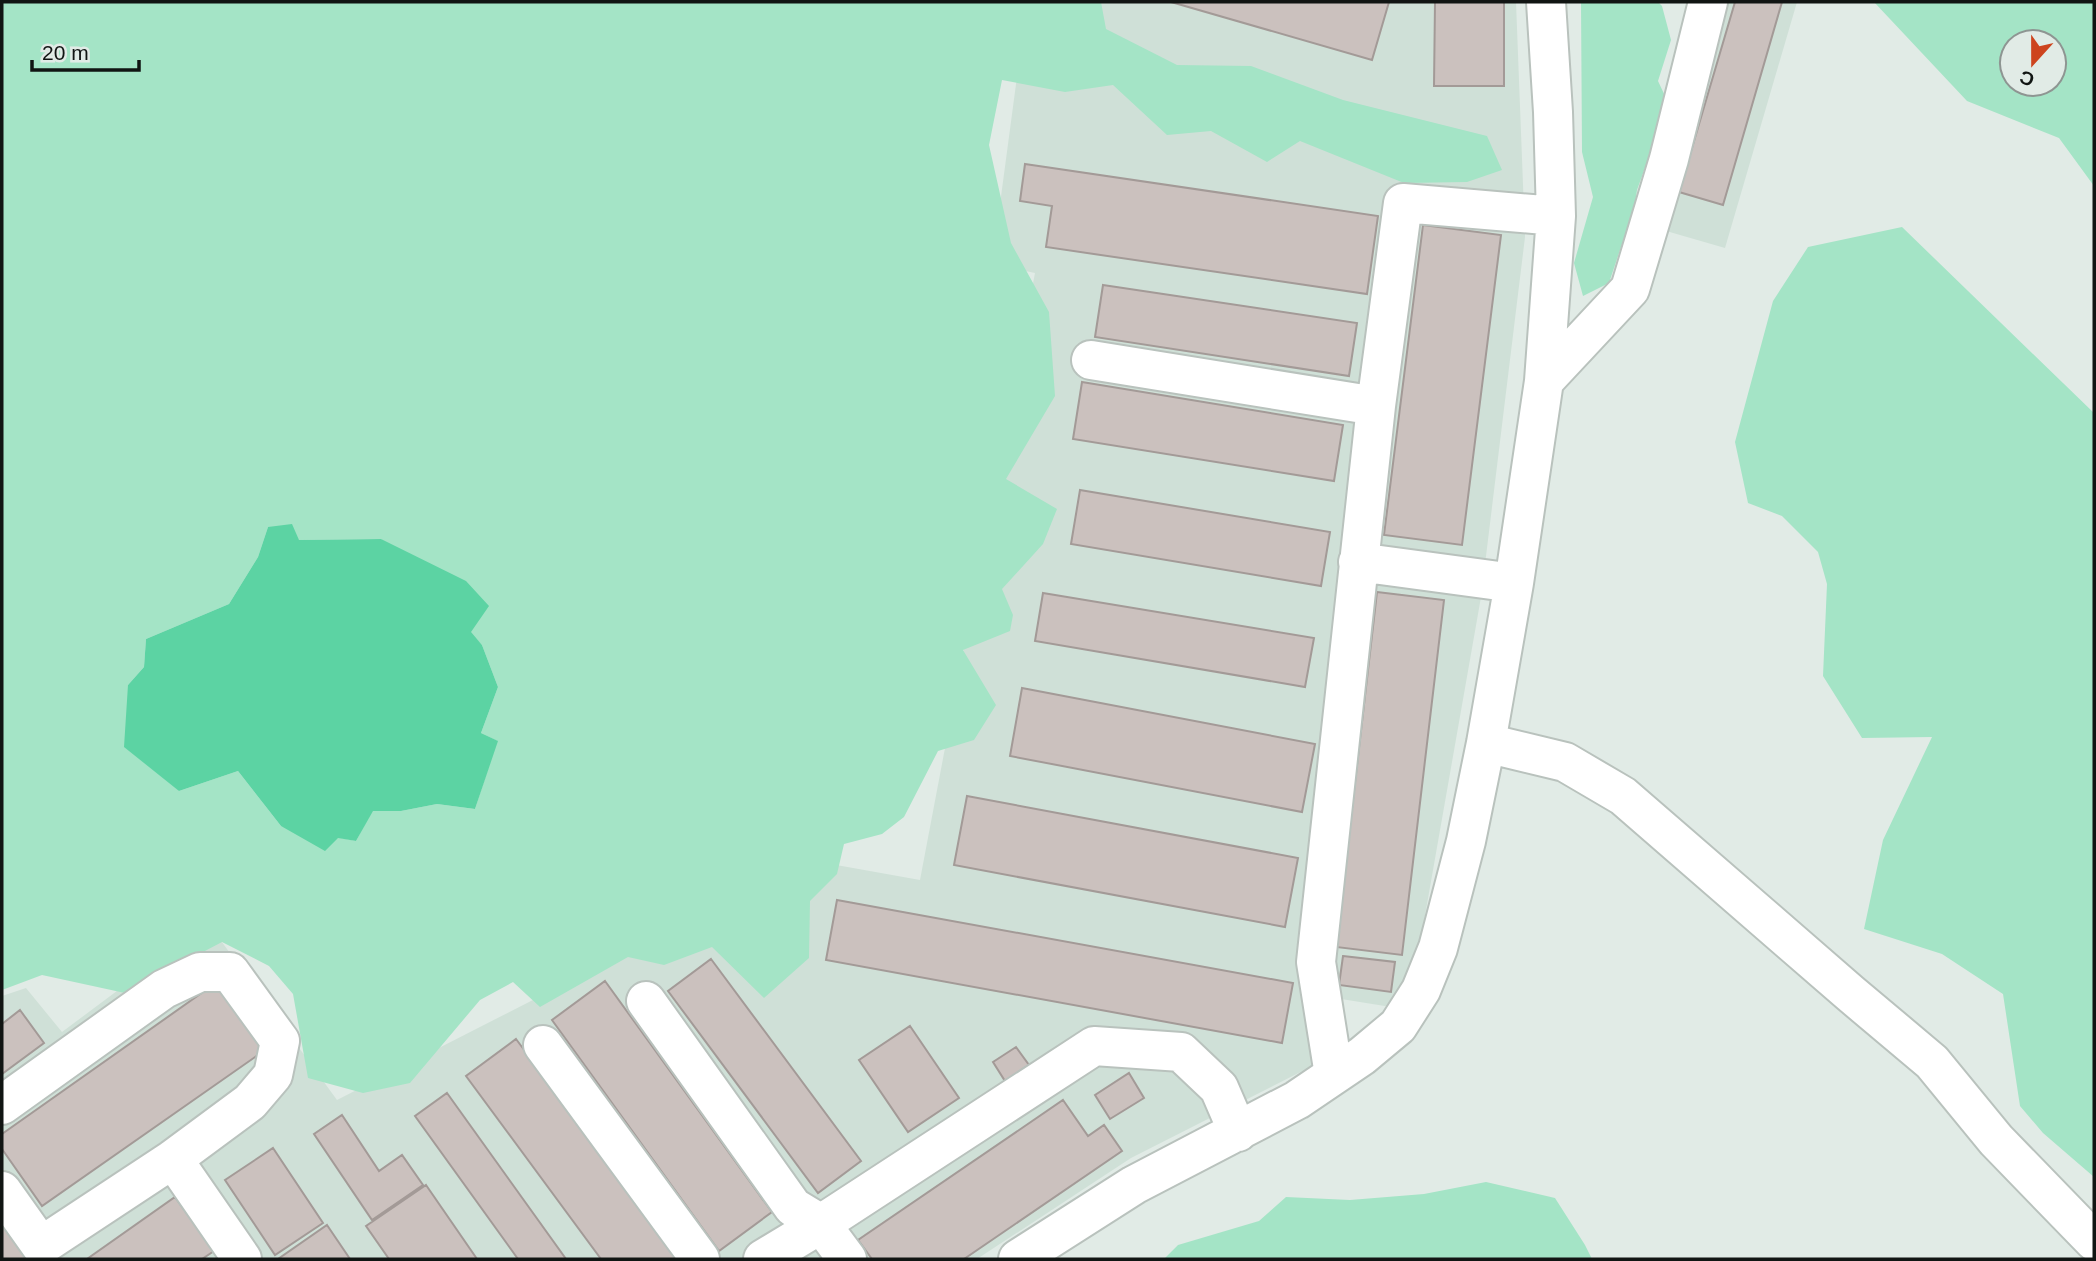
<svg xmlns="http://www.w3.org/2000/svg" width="2096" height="1261" viewBox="0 0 2096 1261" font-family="Arial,sans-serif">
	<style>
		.built { fill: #cfe0d7 }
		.green { fill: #a4e4c6; fill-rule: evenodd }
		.water { fill: #5cd3a3 }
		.building { fill: #cbc1be; stroke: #a39a97; stroke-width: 2 }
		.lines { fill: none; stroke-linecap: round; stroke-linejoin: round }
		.minor-casing { stroke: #b9c2bd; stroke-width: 42 }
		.minor { stroke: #fff; stroke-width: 38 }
	</style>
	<rect width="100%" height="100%" fill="#e1ebe6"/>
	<path class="built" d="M1027,2h489l9,235 -44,360 -61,347 -29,63 -56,-9 -11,62 -193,98 -154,101h-975v-263l24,-8 36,44 146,-109 129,177 331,-169 146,-70 106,19 115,-607 -43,-9z
		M1696,2h101l-72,246 -83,-24z"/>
	<path class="green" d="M2,2h1099l5,27 71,36 74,1 92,34 144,36 15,34 -35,12 -63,1 -104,-42 -33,21 -56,-31 -44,4 -54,-50 -48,7 -63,-12 -13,65 22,98 38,69 6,84 -49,83 51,30 -14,35 -41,45 11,26 -3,16 -47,19 33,55 -22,35 -36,11 -34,66 -22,17 -38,10 -7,30 -27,27 -1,57 -45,40 -52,-51 -48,18 -36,-8 -88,50 -27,-25 -33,18 -70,83 -47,10 -55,-15 -15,-84 -24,-28 -47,-24 -97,51 -83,-18 -40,15zM268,527l31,13 82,-1 101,106 16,42 -17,46 16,8 -22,68 -38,-5 -36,7h-29l-16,30 -75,-15 -43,-55 -59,20 -51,-106 16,-18 2,-28 83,-35 29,-47z
		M1581,2h77l4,4 9,34 -13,41 8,17 -16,56 -13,36 -5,34 -10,20 -13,39 -26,13 -9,-33 19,-66 -11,-45z
		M1874,2h220v184l-35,-48 -92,-37zM2054,42v42h-42v-42z
		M1902,227l192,186v764l-51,-44 -23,-27 -17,-112 -61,-40 -78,-25 19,-89 49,-103 -70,1 -39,-62 4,-92 -9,-32 -36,-36 -34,-13 -13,-61 38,-141 35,-54z
		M1486,1182l69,16 30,47 7,14h-428l14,-14 81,-24 27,-24 64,3 74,-6z"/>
	<path class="water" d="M292,524l7,16 82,-1 85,42 23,25 -18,26 11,13 16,42 -17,46 17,8 -23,68 -38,-5 -36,7h-28l-17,30 -18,-3 -13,13 -44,-25 -43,-55 -59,20 -55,-44 4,-62 16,-18 2,-28 83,-35 29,-47 10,-30z"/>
	<path class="building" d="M1171,2h218l-17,58z
		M1435,2h69v84h-70z
		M1735,2h47l-59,203 -44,-13z
		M1025,164l353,52 -11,78 -321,-47 6,-41 -32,-5z
		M1423,225l78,10 -39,310 -78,-10z
		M1103,285l254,38 -8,53 -254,-39z
		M1082,382l261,43 -9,56 -261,-42z
		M1080,490l250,42 -9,54 -250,-42z
		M1377,592l67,8 -42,355 -66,-8z
		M1043,593l271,45 -9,49 -270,-46z
		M1022,688l293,56 -13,68 -292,-56z
		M967,796l331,62 -13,69 -331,-62z
		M837,900l456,83 -11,60 -456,-83z
		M1343,956l52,6 -4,30 -52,-7z
		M711,959l150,202 -43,32 -150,-202z
		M220,980l48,68 -226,158 -40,-57v-15z
		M605,981l167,231 -53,39 -167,-231z
		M20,1010l24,33 -42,31v-50z
		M910,1026l49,72 -51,34 -49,-72z
		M516,1039l164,220h-79l-135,-183z
		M1016,1047l13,18 -24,16 -12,-19z
		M1129,1073l15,25 -34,21 -15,-24z
		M447,1093l119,166h-48l-103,-143z
		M1063,1100l25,36 16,-11 18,26 -158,108h-92l-14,-19z
		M342,1115l37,56 23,-16 21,30 -51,35 -58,-86z
		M273,1148l50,75 -48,32 -50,-75z
		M426,1185l51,74h-88l-23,-33z
		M175,1197l39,54 -12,8h-115z
		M2,1225l25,34h-25z
		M327,1225l23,34h-72z"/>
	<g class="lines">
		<g class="minor-casing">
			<path id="minor" d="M1091,360l285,46
				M1544,381l86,-92 39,-130 39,-157
				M1358,562l156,21
				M1486,743l79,19 58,34 227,197 82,69 64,78 98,101
				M646,1001l147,206 28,17 26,35
				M543,1045l157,214
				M1334,1075l-18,-113 60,-556 27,-203 153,13
				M2,1105l162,-116 36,-17h30l50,69 -7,34 -23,27 -77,57 -132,87 -39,-55
				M173,1159l69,100
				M763,1259l58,-35 273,-178 87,6 38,36 19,44
				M1018,1259l116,-74 163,-85 65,-44 36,-30 23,-36 17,-42 28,-107 20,-98 28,-160 30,-202 12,-165 -3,-104 -7,-110"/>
		</g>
		<use href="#minor" class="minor"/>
	</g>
	<rect width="2096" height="1261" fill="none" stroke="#111513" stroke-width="7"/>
	<g transform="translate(2033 63) rotate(201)"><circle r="33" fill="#e1ebe6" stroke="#8e9592" stroke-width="2"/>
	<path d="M0-5L12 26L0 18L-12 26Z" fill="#cd441e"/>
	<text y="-10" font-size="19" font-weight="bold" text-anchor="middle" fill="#111513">С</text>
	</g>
	<path d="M32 60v10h107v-10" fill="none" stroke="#111513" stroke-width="3.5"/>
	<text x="42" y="60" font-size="21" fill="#111513" stroke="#e1ebe6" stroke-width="5" paint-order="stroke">20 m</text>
</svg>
